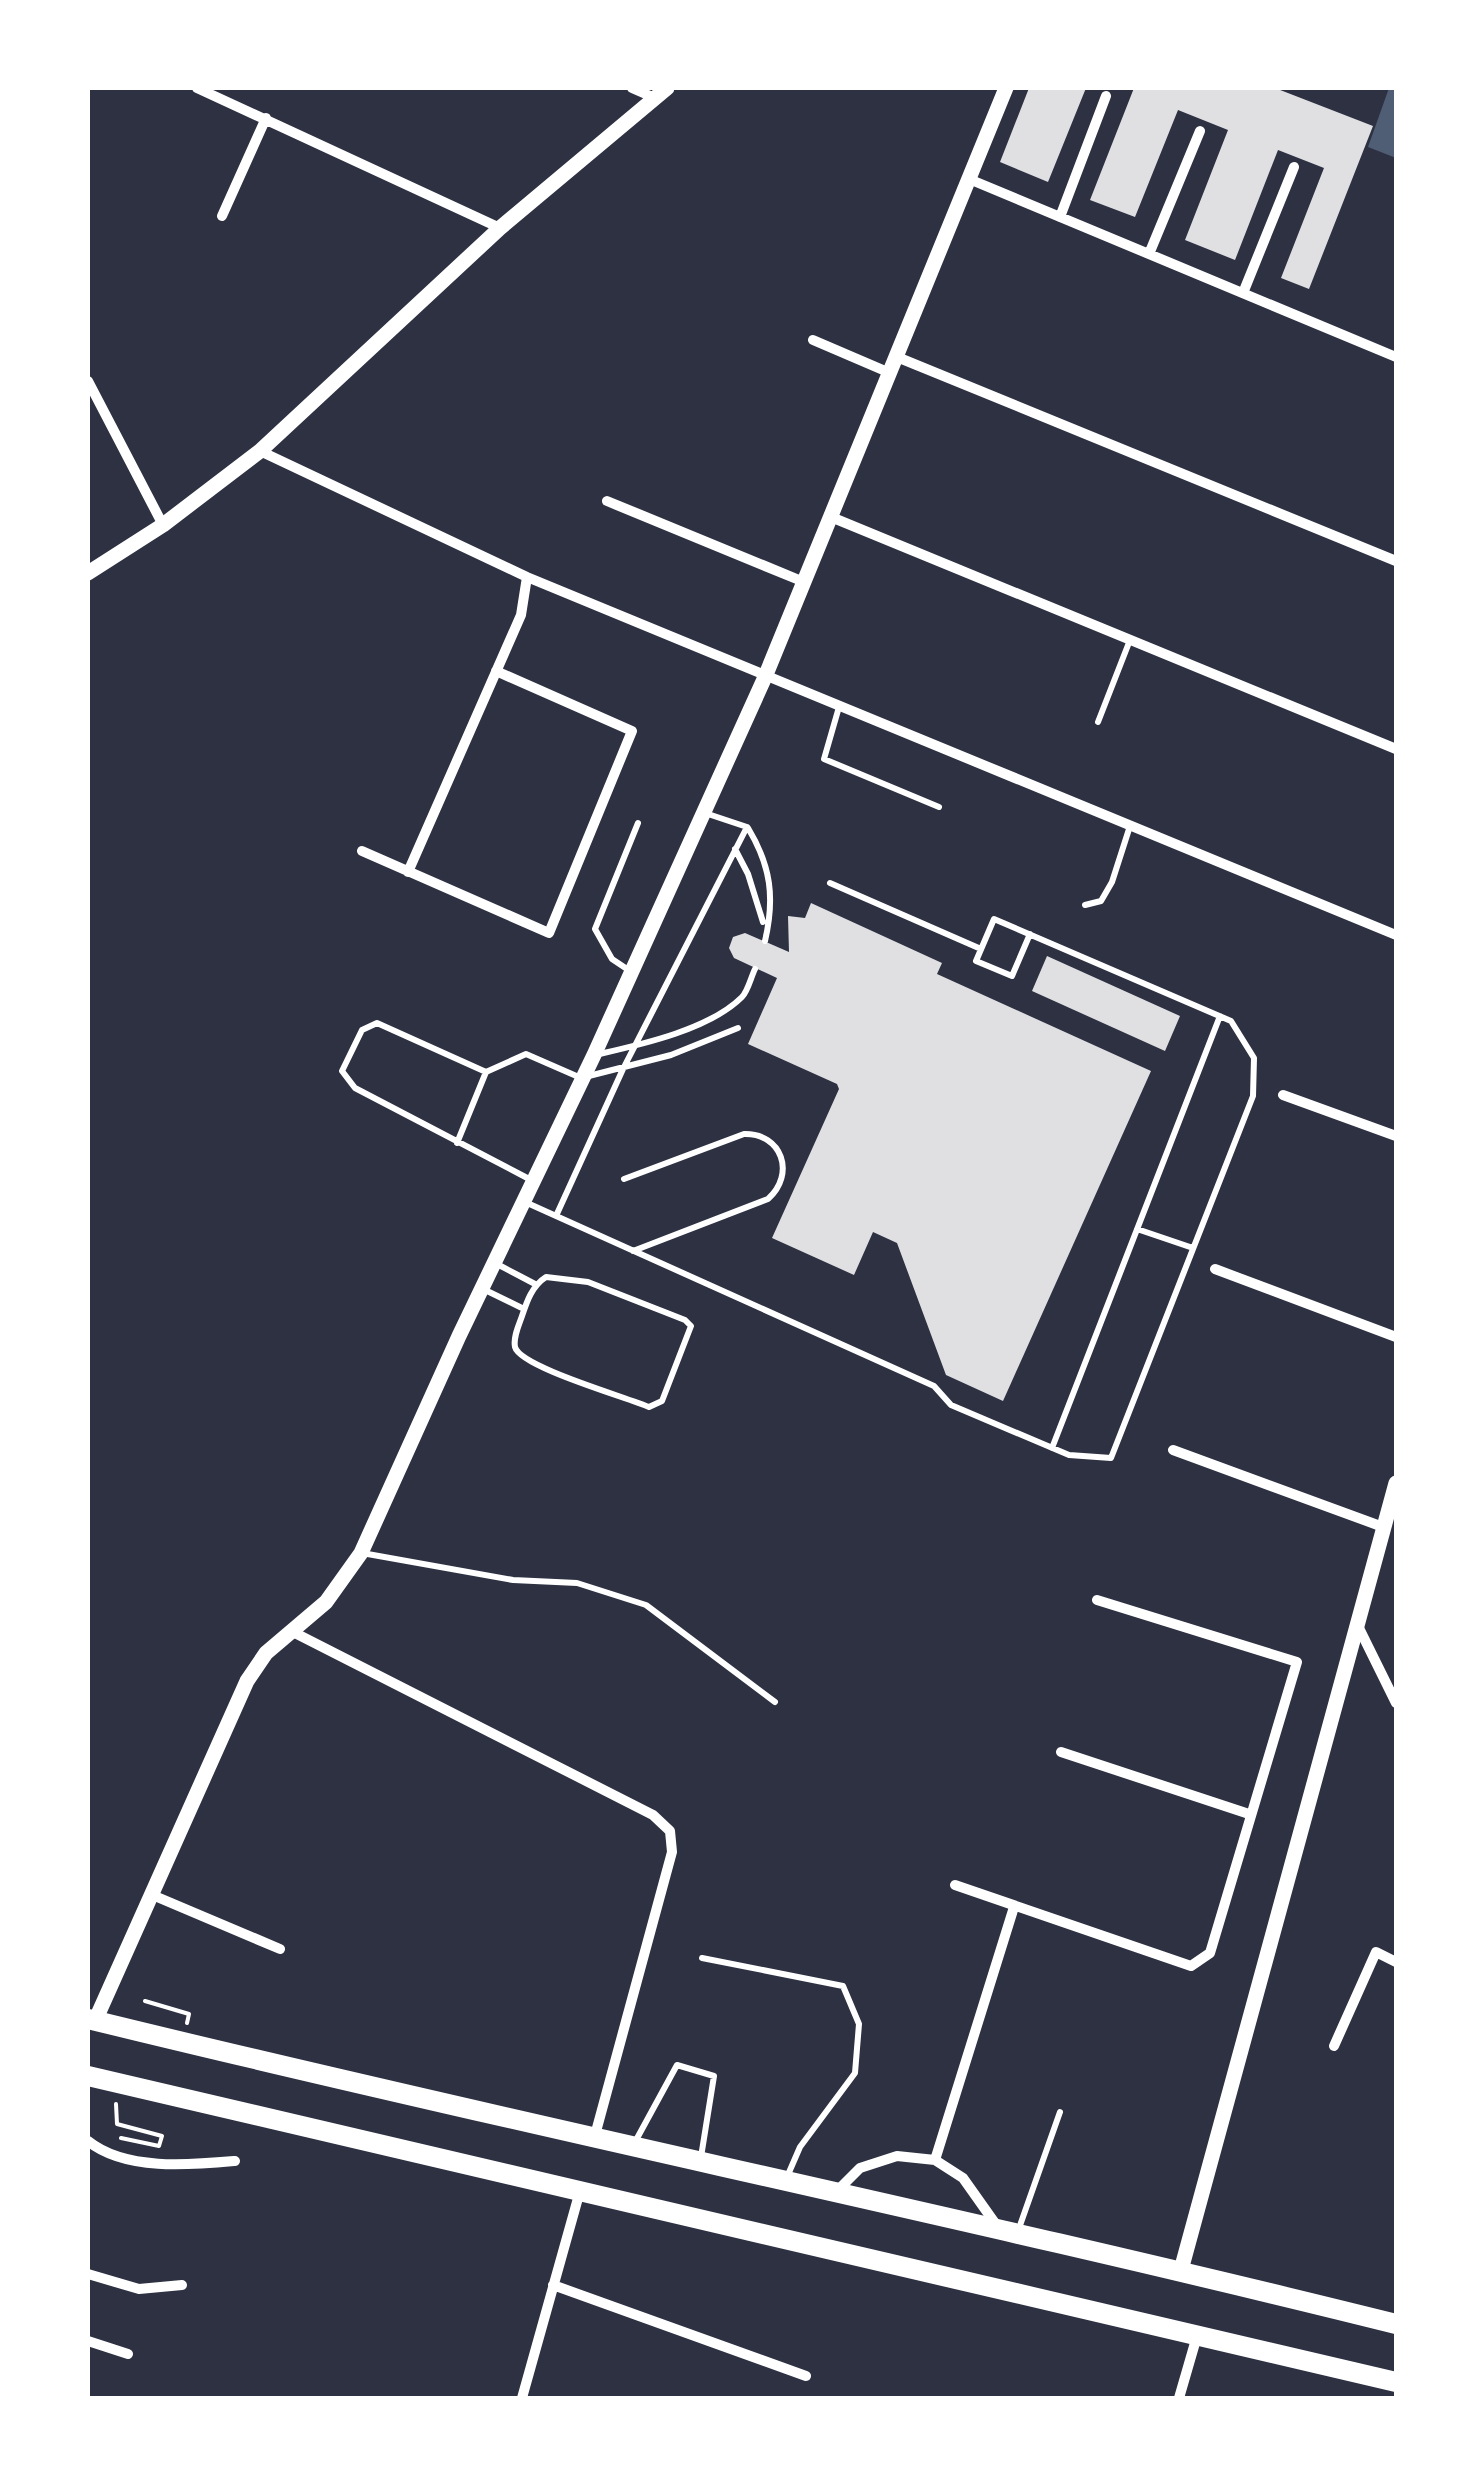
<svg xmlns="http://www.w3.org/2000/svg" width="1484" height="2486" viewBox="0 0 1484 2486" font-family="Karla,sans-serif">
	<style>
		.water { fill: #4f5d75 }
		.building { fill: #e0e0e3 }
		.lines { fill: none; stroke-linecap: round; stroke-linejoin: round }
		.path { stroke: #fff; stroke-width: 4 }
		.service { stroke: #fff; stroke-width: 6 }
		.minor { stroke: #fff; stroke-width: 10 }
		.tertiary { stroke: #fff; stroke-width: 15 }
		.trunk { stroke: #fff; stroke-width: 20 }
	</style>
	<rect width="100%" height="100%" fill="#2d3142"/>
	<path class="water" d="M1389,88l7,3v67l-28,-11z"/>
	<path class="building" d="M1029,88h57l-38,94 -48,-20z
		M1134,88h141l98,38 -64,163 -28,-11 43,-110 -46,-18 -43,110 -50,-20 43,-110 -50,-20 -43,107 -45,-17z
		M811,903l131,60 -5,11 214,97 -148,330 -57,-26 -49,-132 -24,-11 -19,43 -82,-37 67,-149 -2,-5 -89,-40 29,-66 -43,-20 -5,-10 4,-11 12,-4 44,19 -1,-36 17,2z
		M1047,956l133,60 -15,35 -133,-60z"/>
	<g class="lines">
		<path class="path" d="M145,2001l44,13 -2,9
			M116,2104l1,20 45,12 -3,10 -38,-8"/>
		<path class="service" d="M839,707l-15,52 115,48
			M1098,722l32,-82
			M748,828c23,38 27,70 17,113
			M735,849l13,25 15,48
			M830,883l151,66
			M1085,905l16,-4 11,-19 18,-56
			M630,971l-18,-12 -17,-30 43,-106
			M595,1055c44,-10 114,-25 147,-58 6,-6 9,-20 13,-28
			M457,1143l29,-71
			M624,1179l120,-45c38,-1 52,40 24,65l-135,52
			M533,1181l-178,-93 -13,-17 20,-41 15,-7 109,49 40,-18 55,24 90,-23 67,-27
			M525,1202l409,184 17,19 118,50 42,3 142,-362 1,-38 -23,-37 -237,-102 -18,42 36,15 18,-42
			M556,1216l67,-147 124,-242 -42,-14
			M1137,1229l56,19
			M497,1264l38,20
			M546,1277l42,5 97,38 6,6 -29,75 -13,6c-23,-10 -129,-40 -134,-60 -2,-10 4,-22 7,-31 5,-15 10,-30 24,-39z
			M483,1289l41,20
			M1052,1448l168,-432
			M362,1553l151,27 64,3 69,22 129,97
			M702,1958l141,28 16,38 -4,49 -55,74 -13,30
			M635,2142l42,-77 37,11 -13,81
			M1018,2231l42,-119"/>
		<path class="minor" d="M197,88l303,140
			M632,88l23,10
			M969,179l427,178
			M222,216l44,-98
			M1060,217l46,-121
			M1149,254l51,-123
			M1243,293l51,-126
			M813,340l77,33
			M897,357l499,204
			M88,381l75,144
			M260,451l267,126 869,358
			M607,501l197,81
			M831,517l565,232
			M362,851l187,82 83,-202 -136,-60
			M408,872l113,-257 6,-38
			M1283,1095l113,41
			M1215,1269l181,68
			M1173,1450l210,77
			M1357,1624l39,79
			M291,1631l362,184 17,16 2,21 -78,287
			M1061,1752l188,62
			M955,1885l236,81 19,-13 87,-291 -200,-62
			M150,1894l130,55
			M1334,2046l42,-94 20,10
			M88,2141c37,30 102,24 147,20
			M935,2160l79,-253
			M836,2192l24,-24 37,-12 38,4 28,18 34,48
			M88,2274l51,15 43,-4
			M553,2285l253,91
			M88,2341l40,13
			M522,2398l58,-207
			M1179,2398l18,-62"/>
		<path class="tertiary" d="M88,573l75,-48 97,-74 240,-223 167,-140
			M95,2021l152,-340 19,-28 60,-51 35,-49 98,-217 135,-281 171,-378 241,-589
			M1181,2270l215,-787"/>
		<path class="trunk" d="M88,2019c435,107 874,197 1308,305
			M88,2076l1308,306"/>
	</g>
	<rect width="1484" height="2486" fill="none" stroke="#ffffff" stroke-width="180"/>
</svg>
